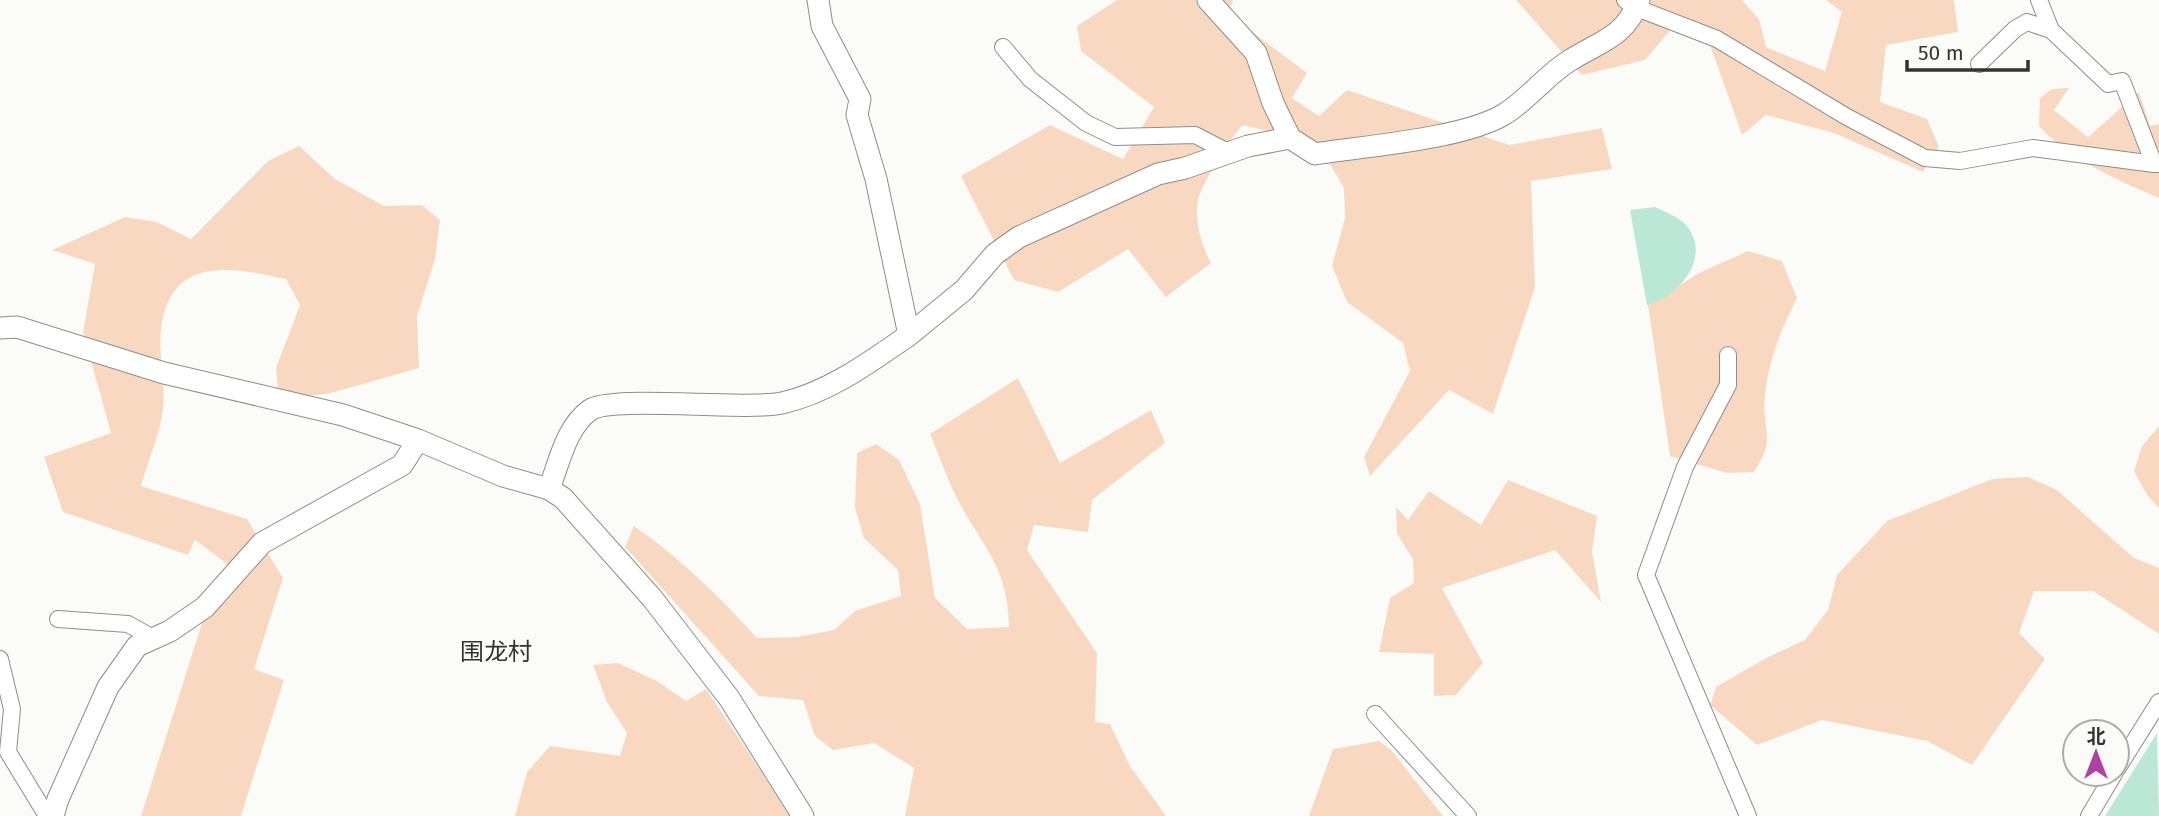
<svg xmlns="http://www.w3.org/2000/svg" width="2159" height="816" viewBox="0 0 2159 816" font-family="'Fira Sans','Noto Sans SC',sans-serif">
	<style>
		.green { fill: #f9d8c1 }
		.water { fill: #bbe7d6 }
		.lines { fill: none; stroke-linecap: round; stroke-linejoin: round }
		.minor-casing { stroke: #8d8d8a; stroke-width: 18 }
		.tertiary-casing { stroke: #8d8d8a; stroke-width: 23 }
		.minor { stroke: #fff; stroke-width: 16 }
		.tertiary { stroke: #fff; stroke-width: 21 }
		.labels { text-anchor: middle; stroke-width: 7; stroke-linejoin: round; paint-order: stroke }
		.quarter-label { font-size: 24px; fill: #333332; stroke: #fbfcf8 }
	</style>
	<rect width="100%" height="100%" fill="#fbfcf8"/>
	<path class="green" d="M1117,0h116l-5,14 79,59 -15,25 27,18 28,-26 162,55 93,-17 10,41 -81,12 4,106 -42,127 -44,-24 -79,86 -6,-19 46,-86 -7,-28 -56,-41 -15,-36 13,-48 -1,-30 -26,-44 -75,-19c-11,10 -42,60 -45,75 -4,20 4,46 13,63l-45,34 -38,-48 -70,43 -44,-12 -53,-104 89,-51 73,34 31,-52 -73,-56 -4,-25z
		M1516,0h226l17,19 7,28 59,24 17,-59 -16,-12h128l4,32 -72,13 -6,57 47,17 12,28 -16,25 -89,-39 -68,-18 -24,20 -33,-93 -37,-14 -27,32 -63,15z
		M2069,88l-15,22 34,27 51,-45 11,34 9,-2v74c-38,-16 -94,-41 -120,-72l1,-28 12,-9z
		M299,146l36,33 49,27 38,-1 18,15 -5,39 -18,57 2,52 -88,25 -52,7 -3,-32 24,-63 -14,-26c-54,-12 -116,-24 -125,50 -3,26 5,54 2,80 -3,25 -15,52 -22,77l106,33 36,59 -29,91 30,11 -43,136h-100l61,-193 44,-45 -51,-38 -7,15 -125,-43 -19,-55 67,-24 -28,-101 12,-68 -43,-14 73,-33 32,5 34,17 77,-78z
		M1748,251l34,10 15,37c-17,35 -27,57 -32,97 -4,36 13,41 -11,77l-27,1 -57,-17 -22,-151 51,-32z
		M1018,378l42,85 91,-53 14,33 -73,57 -4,32 -54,-7 -7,25 70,103 -2,69 15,2 20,42 36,50h-261l9,-48 -40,-25 -41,7 -18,-14 -12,-36 -44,-4 -134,-149 9,-21c46,32 85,70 123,112l40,-1 37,-7 21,-19 46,-15 -3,-26 -34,-32 -9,-30 2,-55 19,-9 23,16 21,44 15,94 32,31 42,-2c-1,-58 -23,-76 -49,-123 -12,-22 -20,-47 -30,-70z
		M2159,426v82l-12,-13 -13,-24 8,-25z
		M2028,477l29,13 77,68 25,10v66l-66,-43h-59l-15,42 26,26 -73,106 -45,-24 -105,-21 -65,25 -47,-40 6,-18 52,-30 37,-17 23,-30 9,-35 50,-54 105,-42z
		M1508,480l89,36 -5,36 9,50 -46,-52 -113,38 41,75 -27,32 -22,1v-42l-55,-2 11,-54 24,-15 -1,-24 -16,-25 -1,-27 12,13 21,-29 52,34z
		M618,663l39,18 29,20 20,-12 85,127h-276l12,-44 23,-26 70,10 7,-23 -20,-31 -14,-37z
		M1379,741l13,10 51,65h-134l24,-67z"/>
	<path class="water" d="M1655,207c10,5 22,9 30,17 29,31 -6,73 -38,81l-17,-95z
		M2157,733l2,83h-54z"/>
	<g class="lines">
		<g class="minor-casing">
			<path id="minor" d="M1625,0l12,8 80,31 130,78 78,41 35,3 73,-13 121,16
				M2039,0l12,30 57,54 14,-3 32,83h5
				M1003,47l27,32 56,44 29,14 80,-2 35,18
				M1979,64l36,-35 12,-7 24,8
				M1728,355v30l-43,82 -39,108 102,241
				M58,619l70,5 25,14
				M0,659l12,50 -4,43 39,64
				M1375,714l93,102
				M2117,769l42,-67
				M2089,816l25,-42"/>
		</g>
		<g class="tertiary-casing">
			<path id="tertiary" d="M818,0l4,26 38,73 -3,16 19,64 33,156 55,-45 31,-36 24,-17 139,-63 27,-6 63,-22 42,-8
				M1208,0l48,53 17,50 17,35 25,16c49,-8 147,-15 188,-39 24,-14 42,-39 66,-54 31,-20 56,-23 70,-61
				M0,328l17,-1 147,46 179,42 75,25 85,36 46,13 14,9 89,100 77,100 74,118
				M549,489c10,-26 17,-62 41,-79 21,-15 155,1 192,-7 46,-10 88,-41 127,-68
				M53,816l5,-17 50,-112 29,-41 33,-15 35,-24 57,-64 140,-78 16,-25"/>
		</g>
		<use href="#minor" class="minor"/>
		<use href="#tertiary" class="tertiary"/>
	</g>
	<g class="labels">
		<g class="quarter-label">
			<text x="496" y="660">围龙村</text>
		</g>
	</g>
	<g transform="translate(2096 753)"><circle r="33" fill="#fbfcf8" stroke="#abaca9" stroke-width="2"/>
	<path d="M0-5L12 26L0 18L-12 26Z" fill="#af41a0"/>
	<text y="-10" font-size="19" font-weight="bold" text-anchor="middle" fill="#333332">北</text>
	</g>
	<path d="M1907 60v10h121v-10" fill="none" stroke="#333332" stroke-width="3.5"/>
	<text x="1918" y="60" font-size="21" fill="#333332" stroke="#fbfcf8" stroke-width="5" paint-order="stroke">50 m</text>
</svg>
